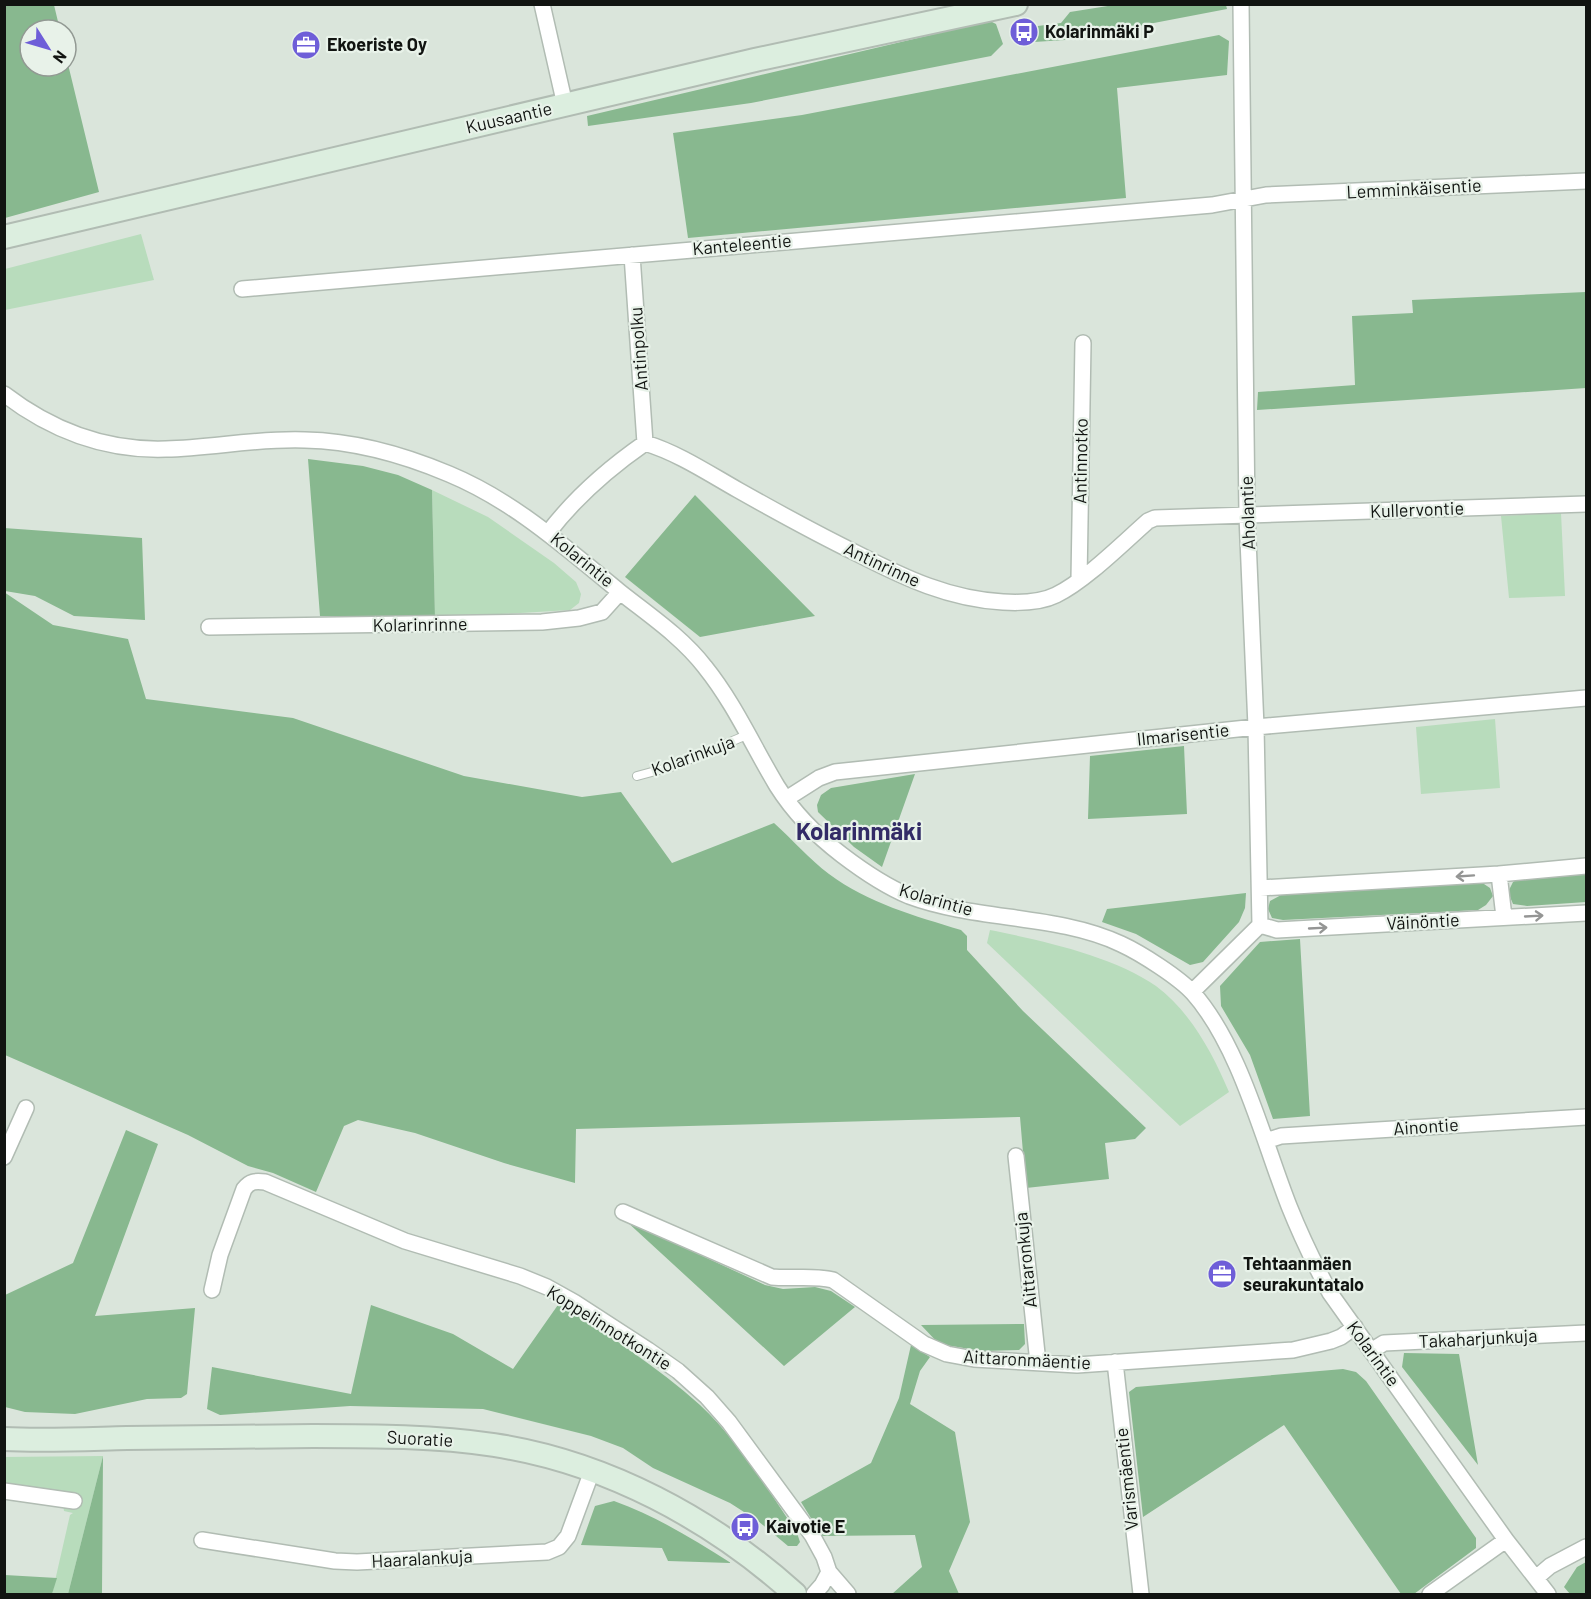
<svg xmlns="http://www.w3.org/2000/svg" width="1591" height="1599" viewBox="0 0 1591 1599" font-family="Barlow,sans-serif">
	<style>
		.green { fill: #b8dcbc }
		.forest { fill: #88b88f }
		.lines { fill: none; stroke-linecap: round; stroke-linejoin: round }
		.lane-casing { stroke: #b1bcb3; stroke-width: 10 }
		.street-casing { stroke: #b1bcb3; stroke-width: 18 }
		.secondary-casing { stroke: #b1bcb3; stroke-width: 26 }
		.lane { stroke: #fff; stroke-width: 8 }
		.street { stroke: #fff; stroke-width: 15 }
		.secondary { stroke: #dceedf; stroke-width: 22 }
		.oneway { stroke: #949594 }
		.labels { text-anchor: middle; stroke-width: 4.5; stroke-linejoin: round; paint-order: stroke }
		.poi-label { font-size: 18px; font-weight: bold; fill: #111411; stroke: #e8f2e9; text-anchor: start }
		.street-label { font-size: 18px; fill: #111411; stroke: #e8f2e9 }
		.district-label { font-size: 24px; font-weight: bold; fill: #322b66; stroke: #e8f2e9 }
	</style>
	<rect width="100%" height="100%" fill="#dae5db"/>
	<path class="green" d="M141,234l13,46 -149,30v-41z
		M432,490l56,27 66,46 22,19 5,12 -2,9 -9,7 -135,8z
		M1561,513l4,83 -56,2 -8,-82z
		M1495,719l5,69 -79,6 -5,-67z
		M990,930c50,10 124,26 166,56 34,25 57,68 73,106l-49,34 -193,-183z
		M103,1456l-35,138h-16l18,-79 3,-2 -9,-2 -3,-19 -56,-9 -1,-26z"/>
	<path class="forest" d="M5,4l49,1 6,25h-30v36h36v-10l33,136 -94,26z
		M1226,5l1,4 -162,31 -31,2 -4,-15 31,-4 9,-11 44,-7z
		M990,21l6,3 7,20 -12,12 -240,47 -163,23 -1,-10z
		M1219,35l10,6 -2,34 -110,13 9,110 -438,40 -15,-105 129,-18z
		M1586,292v96l-329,22 1,-18 97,-7 -3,-69 61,-3 -1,-13z
		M308,459l55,7 35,9 34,15 3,128 -115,-2z
		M695,495l120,121 -115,21 -75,-60z
		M4,528l138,10 3,82 -71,-4 -39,-20 -30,-5z
		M4,592l49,33 75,14 18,60 147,19 171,58 118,21 39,-5 51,71 102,-40c19,17 35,36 55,51 39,29 86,42 132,56l6,6v14l56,61 123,117 -11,11 -30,4 4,36 -83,9 -6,-71 -444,12 -1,54 -71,-20 -89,-30 -57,-13 -14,6 -28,66 -43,-19 -25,-7 -60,-31 -183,-80z
		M1184,746l3,68 -99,5 2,-63z
		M915,774l-33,93 -28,-20 -36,-35 -1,-7 4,-10 10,-7z
		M1586,871v31l-59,4 -14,-2 -5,-12 5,-10 9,-6z
		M1481,882l9,6 3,8 -7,9 -8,5 -195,10 -11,-2 -4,-9 2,-8 13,-7z
		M1246,893l-1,15 -6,14 -36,40 -13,3 -54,-31 -34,-12 5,-13z
		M1300,939l10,177 -37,3 -23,-64 -29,-49 -1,-20 40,-44z
		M126,1130l32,14 -63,172 100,-8 -8,86 -6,4 -34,1 -72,15 -50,-2 -20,-5v-112l68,-32z
		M625,1220l140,65 18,4 32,-2 16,4 24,16 -71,59z
		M560,1302c47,33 98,65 140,103 38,35 69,86 97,128l3,9 -3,4h-9l-30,-25 -28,-18 -77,-35 -30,-20 -32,-12 -108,-27 -133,-3 -130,9 -13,-6 5,-42 139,27 20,-89 82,29 60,35z
		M1024,1324l1,20 -6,6 -37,1 -43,-7 -18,-19z
		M911,1345l19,12 -10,14 -10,33 45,28 15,90 -21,49 10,23h-67l30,-27 -7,-32 -93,1 -21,-34 70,-39 28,-65z
		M1404,1353l55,1 19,111 -76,-98z
		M1343,1369l13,3 10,9 110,157v10l-62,46h-13l-117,-169 -141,92 -14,-125 7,-5z
		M103,1456l-1,138h-34z
		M614,1501c42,15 79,38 117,62l-63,-2 -6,-13 -81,-3 14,-39z
		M1586,1562v32h-16l-6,-7 13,-20z
		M4,1575h1l52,3 -5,16h-47z"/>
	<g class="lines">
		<g class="lane-casing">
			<path id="lane" d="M637,776l37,-10 75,-32"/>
		</g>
		<g class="street-casing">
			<path id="street" d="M542,4l23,101
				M632,255l13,188
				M242,289l970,-84 54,-10 320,-14
				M4,394c47,36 102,57 162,55 46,-1 92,-11 139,-9 48,1 99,15 144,34 65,27 117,74 171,118 29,23 62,45 85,75 29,36 48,79 72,119 17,27 40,50 65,69 21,16 43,31 67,41 67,25 149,18 212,48 13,6 26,14 38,22 12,8 24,16 34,27 47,53 70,147 96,213 12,30 26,59 41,87l176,247 42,54
				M548,533c26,-34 61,-65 97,-90 33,10 63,30 93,47 39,22 79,44 120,64 47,24 91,45 145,48 17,1 37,1 53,-7 29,-14 67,-52 92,-74l7,-3 431,-14
				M1079,580l4,-237
				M209,627l333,-5 37,-4 23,-6 18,-20
				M786,799l33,-21 16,-6 421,-45 330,-29
				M1499,874l5,43
				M1260,888l239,-14 87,-8
				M1260,925l17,5 309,-17
				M1192,992l68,-67 -4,-198 -9,-211 -6,-512
				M1266,1141l15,-5 305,-19
				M1016,1156l22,207
				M4,1157l22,-49
				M623,1212l149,65c21,2 41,-2 61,3l91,64 23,10 27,5 103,6 216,-15 38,-9 10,-4 14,-10
				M212,1290l8,-35 24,-66c6,-8 11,-8 21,-7l140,59 115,35 27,11 27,15 74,48 30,21 29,26 22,25 83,113 12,22 5,15 -7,13 -8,9
				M1371,1351l13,-8 202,-10
				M1115,1362l26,232
				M4,1491l70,10
				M202,1540l133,21 22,1 190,-10 12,-5 9,-11 24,-65
				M829,1572l19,22
				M1536,1578l14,-12 36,-19
				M1430,1594l76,-54"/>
		</g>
		<g class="secondary-casing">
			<path id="secondary" d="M4,237l751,-177 261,-56
				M4,1439c41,2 82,0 123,-1 62,-1 124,-1 186,-2 61,0 122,0 181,9 112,17 218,74 301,149"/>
		</g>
		<use href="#lane" class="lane"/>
		<use href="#street" class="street"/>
		<use href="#secondary" class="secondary"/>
	</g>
	<defs><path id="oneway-shaft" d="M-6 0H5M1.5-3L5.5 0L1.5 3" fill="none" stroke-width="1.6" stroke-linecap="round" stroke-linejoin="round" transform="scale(1.5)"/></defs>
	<g class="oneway">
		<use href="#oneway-shaft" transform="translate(1465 876) rotate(176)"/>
		<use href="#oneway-shaft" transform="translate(1534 916) rotate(-3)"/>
		<use href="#oneway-shaft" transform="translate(1318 928) rotate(-3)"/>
	</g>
	<defs>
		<g id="bus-disc" transform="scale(1.5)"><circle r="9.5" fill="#6e5ed8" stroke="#e8f2e9"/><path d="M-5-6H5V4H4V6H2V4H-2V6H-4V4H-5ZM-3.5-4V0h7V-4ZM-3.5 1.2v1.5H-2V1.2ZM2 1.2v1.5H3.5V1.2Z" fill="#fff"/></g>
		<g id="office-disc" transform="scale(1.5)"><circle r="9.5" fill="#6e5ed8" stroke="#e8f2e9"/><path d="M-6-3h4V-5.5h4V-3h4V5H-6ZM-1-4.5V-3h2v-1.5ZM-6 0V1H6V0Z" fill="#fff"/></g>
	</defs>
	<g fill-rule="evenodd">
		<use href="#bus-disc" x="1024" y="32"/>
		<use href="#office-disc" x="306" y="45"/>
		<use href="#office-disc" x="1222" y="1274"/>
		<use href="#bus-disc" x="745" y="1527"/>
	</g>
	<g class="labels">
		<g class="poi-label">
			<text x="1045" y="38">Kolarinmäki P</text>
			<text x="327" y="51">Ekoeriste Oy</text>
			<text x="1243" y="1270">Tehtaanmäen<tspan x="1243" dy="21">seurakuntatalo</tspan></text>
			<text x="766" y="1533">Kaivotie E</text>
		</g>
		<g class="street-label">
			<text transform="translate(509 118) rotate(-13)" y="6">Kuusaantie</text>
			<text transform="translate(1414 189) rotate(-3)" y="6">Lemminkäisentie</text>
			<text transform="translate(742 245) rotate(-5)" y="6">Kanteleentie</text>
			<text transform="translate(639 349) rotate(-94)" y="6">Antinpolku</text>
			<text transform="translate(1081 461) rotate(-89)" y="6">Antinnotko</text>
			<text transform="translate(1417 510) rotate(-2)" y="6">Kullervontie</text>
			<text transform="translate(1248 513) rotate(-92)" y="6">Aholantie</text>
			<text transform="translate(582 560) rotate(39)" y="6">Kolarintie</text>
			<text transform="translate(882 565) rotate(25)" y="6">Antinrinne</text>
			<text transform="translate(420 625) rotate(-1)" y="6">Kolarinrinne</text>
			<text transform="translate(1183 735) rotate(-6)" y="6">Ilmarisentie</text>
			<text transform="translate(693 756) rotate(-20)" y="6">Kolarinkuja</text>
			<text transform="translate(936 900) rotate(16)" y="6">Kolarintie</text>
			<text transform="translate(1423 922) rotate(-3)" y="6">Väinöntie</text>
			<text transform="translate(1426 1127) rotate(-4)" y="6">Ainontie</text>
			<text transform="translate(1026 1260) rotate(-96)" y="6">Aittaronkuja</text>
			<text transform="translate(609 1328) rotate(32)" y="6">Koppelinnotkontie</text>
			<text transform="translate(1478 1339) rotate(-3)" y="6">Takaharjunkuja</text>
			<text transform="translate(1373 1354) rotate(54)" y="6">Kolarintie</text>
			<text transform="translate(1027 1360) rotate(3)" y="6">Aittaronmäentie</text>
			<text transform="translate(420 1439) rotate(3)" y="6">Suoratie</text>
			<text transform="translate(1127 1479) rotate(-96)" y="6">Varismäentie</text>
			<text transform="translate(422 1559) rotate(-3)" y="6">Haaralankuja</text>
		</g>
		<g class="district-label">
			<text x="859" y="840">Kolarinmäki</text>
		</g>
	</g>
	<rect width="1591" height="1599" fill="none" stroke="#111411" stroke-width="12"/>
	<g transform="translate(48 48) rotate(127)"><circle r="28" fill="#e8f2e9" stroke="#929993" stroke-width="1.5"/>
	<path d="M0-4.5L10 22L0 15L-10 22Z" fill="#6e5ed8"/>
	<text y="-9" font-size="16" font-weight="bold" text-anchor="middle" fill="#111411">N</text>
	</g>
</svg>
